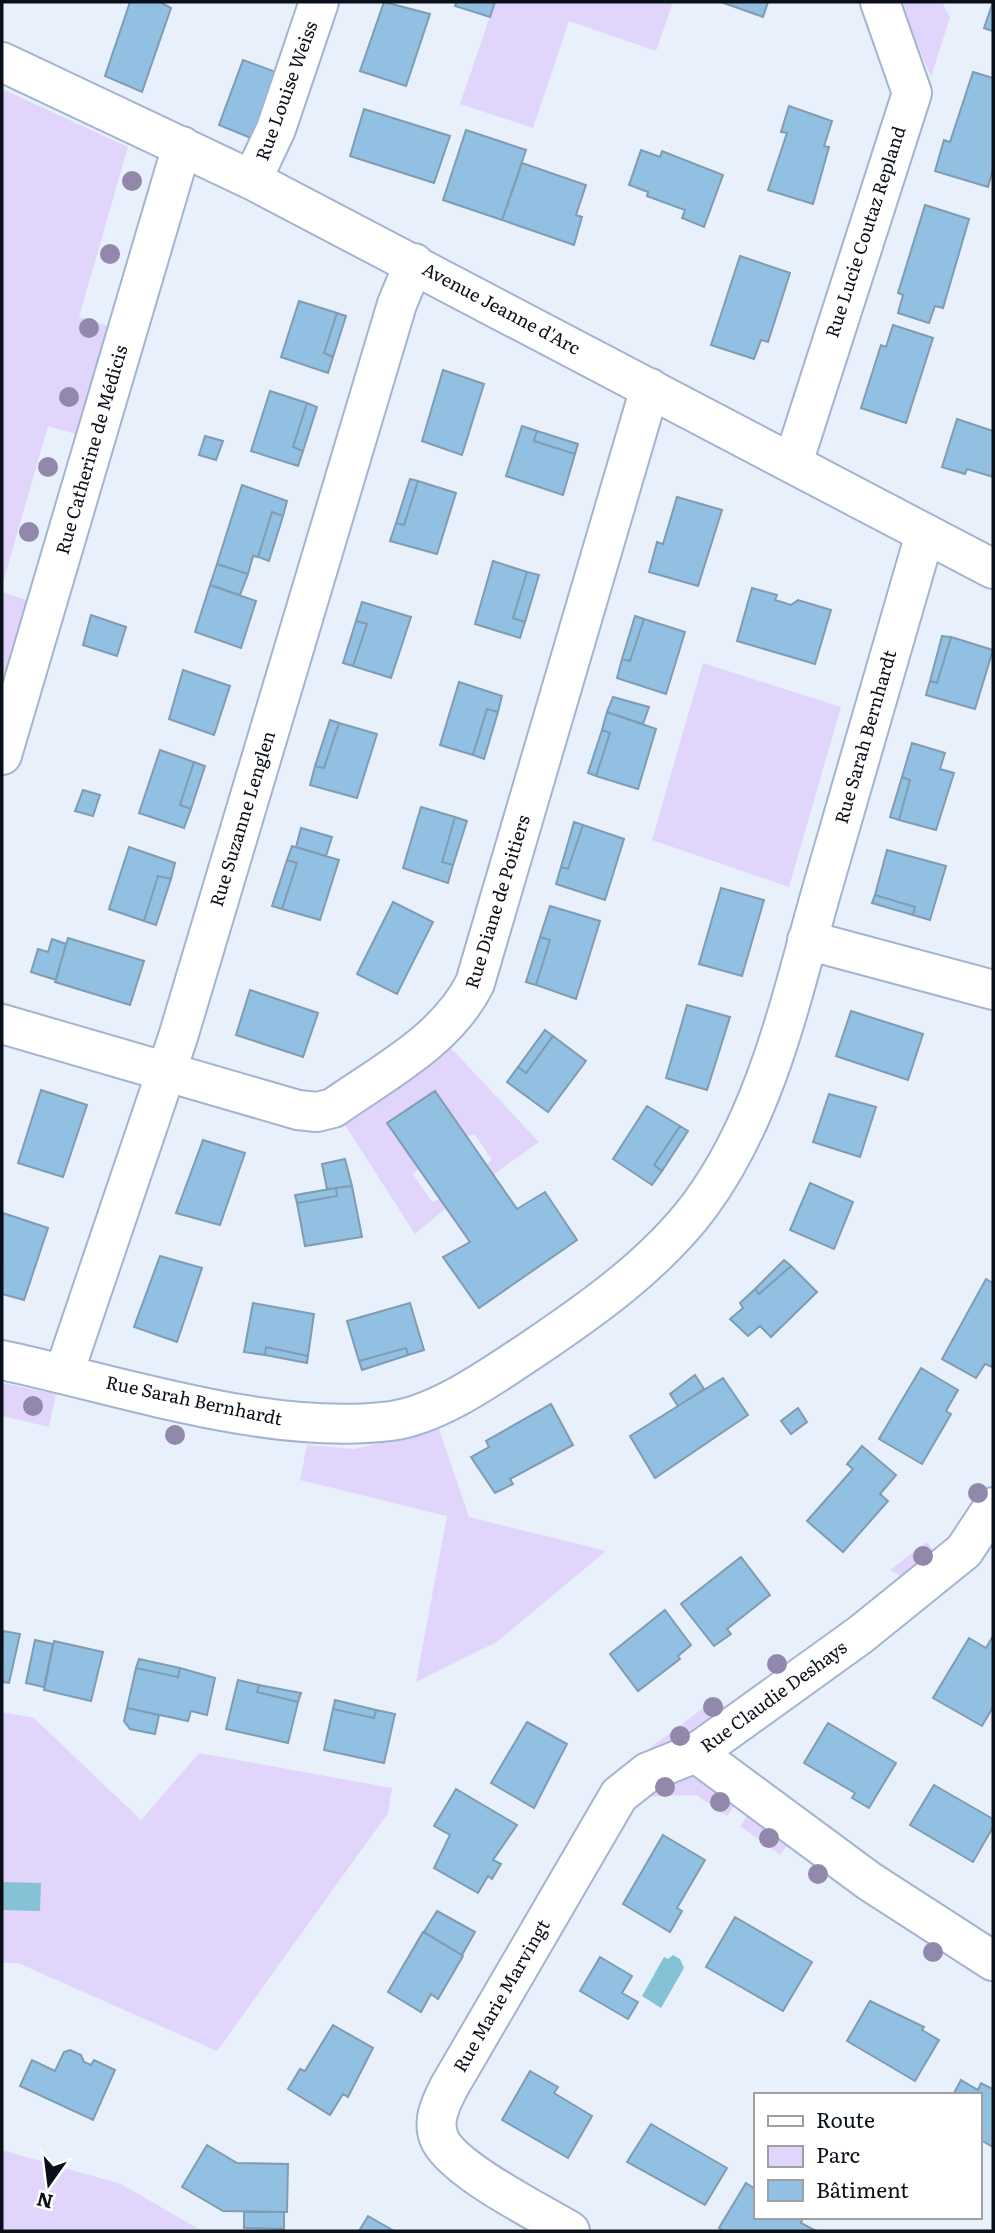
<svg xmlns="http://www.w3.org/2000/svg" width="995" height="2233" viewBox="0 0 995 2233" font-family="Literata,serif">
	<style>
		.green { fill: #e2d5fc }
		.water { fill: #85c2d5 }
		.building { fill: #92c0e2; stroke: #7f9cb2; stroke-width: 2 }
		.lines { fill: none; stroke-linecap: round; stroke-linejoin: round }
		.minor-casing { stroke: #a3b4d1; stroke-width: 42 }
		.minor { stroke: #fff; stroke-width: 38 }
		.tree { fill: #9188ac }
		.labels { text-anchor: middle; stroke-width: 7; stroke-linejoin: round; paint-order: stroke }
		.street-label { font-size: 18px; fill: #0a101a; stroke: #fff }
	</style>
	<rect width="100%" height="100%" fill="#e8f0fc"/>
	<path class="green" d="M495,2h178l-17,49 -87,-30 -36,107 -73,-24z
		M899,2h43l8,15 -19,60z
		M2,89l126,58 -49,170 35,11 -32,108 -34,-10 -46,160z
		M2,592l31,10 -31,108z
		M703,663l138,44 -52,180 -137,-47z
		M450,1047l89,95 -46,33 -7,-10 6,-5 -18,-26 -7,3 -80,-14 32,46 -6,5 19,28 8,-3 7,8 -32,27 -72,-112z
		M2,1383l54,11 -7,33 -47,-11z
		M439,1429l30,88 137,34 -109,91 -81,40 31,-166 -147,-36 7,-35 47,4z
		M927,1542l11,14 -31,24 -17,-10z
		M718,1697l10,13 -37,26 -49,18z
		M2,1712l32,6 107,102 58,-67 193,35 -4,25 -171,238 -199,-88h-16z
		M686,1775l16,4 34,24 -9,13 -31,-21 -57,2z
		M749,1813l40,30 -9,12 -40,-29z
		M2,2150l119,34 81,47h-200z"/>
	<path class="water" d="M2,1882l39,1 -1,28 -38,-1z
		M673,1955l7,4 4,9 -23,40 -19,-12 22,-39 4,2z"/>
	<path class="building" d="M130,2h30l11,6 -29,84 -37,-16z
		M384,2l46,12 -24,72 -46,-15z
		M457,2h38l-5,15 -35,-11z
		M721,2h47l-5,15z
		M993,2v29l-9,-3z
		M243,60l33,12 -23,67 -34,-14z
		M973,72l20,6v91l-5,18 -53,-16 9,-31 6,2z
		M789,106l43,15 -8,25 5,1 -16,57 -45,-14 19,-57 -6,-1z
		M364,109l86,27 -16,47 -84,-27z
		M466,130l60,20 -24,70 -59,-20z
		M641,150l19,7 2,-6 61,24 -19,52 -22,-9 3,-8 -38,-14 1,-4 -19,-7z
		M522,163l64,22 -10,30 6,2 -8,28 -72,-25z
		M925,205l44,14 -26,89 -8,-2 -6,17 -31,-10 5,-18 -5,-2z
		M740,256l50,17 -22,69 -7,-2 -7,19 -43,-14z
		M299,301l38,12 -13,40 9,4 -5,16 -47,-16z
		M337,313l9,3 -13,41 -9,-4z
		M893,325l40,13 -27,85 -45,-15 20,-63 5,2z
		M443,370l41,14 -22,71 -40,-14z
		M270,391l37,12 -14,44 10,4 -5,15 -47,-15z
		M307,403l10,4 -14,44 -10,-4z
		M957,419l36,12v46l-26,-8 -2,5 -23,-7z
		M522,426l15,5 -3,10 41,13 -12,41 -57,-19z
		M537,431l41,13 -3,10 -41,-13z
		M205,436l18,5 -7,19 -17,-5z
		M410,479l8,2 -14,44 -8,-2z
		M418,481l38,12 -19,61 -47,-13 6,-18 8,2z
		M242,485l45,16 -4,15 -11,-4 -14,45 -5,-1 -5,18 -31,-10z
		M677,497l45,13 -24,76 -49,-14 8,-30 6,2z
		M272,512l11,4 -14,45 -11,-4z
		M493,561l34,11 -14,46 12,4 -5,16 -45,-14z
		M217,564l31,10 -8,21 -30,-10z
		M527,572l12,3 -14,47 -12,-4z
		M210,585l46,16 -15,47 -46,-16z
		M752,588l25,7 -2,5 16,5 7,-5 33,10 -16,54 -78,-23z
		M362,602l49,15 -20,61 -38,-12 14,-42 -11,-3z
		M91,615l35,12 -9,29 -34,-11z
		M635,616l9,3 -14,42 -8,-2z
		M644,619l41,13 -19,62 -49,-16 5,-19 8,2z
		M356,621l11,3 -14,42 -10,-3z
		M942,636l9,1 -14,46 -7,-2z
		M951,637l42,13 -18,59 -49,-14 4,-14 7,2z
		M183,670l47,16 -16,49 -45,-16z
		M459,682l43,14 -4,16 -11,-3 -14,46 -33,-10z
		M613,697l36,10 -6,17 -36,-12z
		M487,709l11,3 -14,47 -11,-4z
		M607,712l49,17 -18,60 -42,-13 14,-43 -8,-3z
		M330,720l9,3 -15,45 -9,-2z
		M339,723l38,11 -20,64 -47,-13 5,-19 9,2z
		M602,730l8,3 -14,43 -8,-3z
		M912,743l33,10 -5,16 14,4 -18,57 -37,-10 11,-40 -8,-3z
		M160,750l34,12 -14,43 11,4 -7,19 -45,-15z
		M194,762l11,4 -14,43 -11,-4z
		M902,777l8,3 -11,40 -9,-3z
		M83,790l17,5 -7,21 -18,-5z
		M421,807l34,10 -13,45 11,3 -5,18 -45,-15z
		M455,817l12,4 -14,44 -11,-3z
		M574,822l9,3 -15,44 -7,-2z
		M583,825l41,14 -19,61 -49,-16 5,-17 7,2z
		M301,828l31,9 -6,19 -30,-9z
		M292,846l47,14 -19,60 -38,-11 15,-46 -10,-3z
		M129,847l46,16 -4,16 -13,-3 -14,45 -35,-12z
		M887,850l59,16 -16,54 -17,-5 2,-8 -40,-12z
		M287,860l10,3 -15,46 -10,-3z
		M158,876l13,3 -15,46 -12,-4z
		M721,888l43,12 -22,76 -43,-12z
		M875,895l40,12 -2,8 -41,-12z
		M393,902l40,20 -36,72 -40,-20z
		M550,906l50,15 -24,78 -40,-14 14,-45 -10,-3z
		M540,937l10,3 -14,45 -10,-3z
		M68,938l76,23 -14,44 -75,-23z
		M52,939l14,5 -10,36 -25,-8 7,-23 10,3z
		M250,990l68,23 -15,44 -67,-22z
		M687,1005l43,12 -23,73 -41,-12z
		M851,1011l72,23 -15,46 -72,-24z
		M545,1030l8,6 -27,37 -8,-6z
		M553,1036l33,25 -38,51 -41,-30 11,-15 8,6z
		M41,1090l46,15 -24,72 -45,-14z
		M435,1091l82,118 28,-17 32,48 -98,68 -36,-51 27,-15 -83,-119z
		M829,1094l47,13 -16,50 -47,-15z
		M647,1106l33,20 -26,39 8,6 -10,14 -39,-26z
		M680,1126l8,5 -26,40 -8,-6z
		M203,1140l42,13 -25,72 -44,-12z
		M345,1159l7,27 -25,3 -5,-25z
		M810,1183l43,19 -19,47 -44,-19z
		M352,1186l10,51 -57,9 -8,-43 40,-7 -1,-8z
		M336,1188l1,8 -40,7 -2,-8z
		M3,1213l45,15 -24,72 -22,-6z
		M160,1256l42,12 -25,74 -43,-15z
		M784,1260l7,6 -32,28 -4,-5z
		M791,1266l26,26 -46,45 -11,-11 -12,10 -18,-17 13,-11 -3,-5 15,-14 4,5z
		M986,1279l7,4v81l-1,3 -7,-3 -9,14 -34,-19z
		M253,1303l61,11 -6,42 -42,-9 -1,8 -21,-3z
		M410,1303l14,47 -16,5 -2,-7 -47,13 -12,-40z
		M266,1347l42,9 -1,7 -42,-8z
		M406,1348l2,7 -46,15 -3,-9z
		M921,1368l37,22 -12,21 5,3 -29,50 -43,-25z
		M695,1375l9,14 -26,17 -8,-12z
		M723,1378l25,37 -93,63 -25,-42z
		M551,1404l22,41 -63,34 3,5 -18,9 -24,-36 18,-10 -3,-6z
		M798,1408l9,14 -16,12 -10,-13z
		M862,1446l34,29 -16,19 8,7 -45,51 -36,-31 46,-52 -6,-5z
		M741,1557l29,38 -43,34 4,5 -17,12 -33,-42z
		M665,1610l26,35 -13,11 2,3 -42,32 -28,-37z
		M3,1631l17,3 -11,49 -7,-1z
		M993,1636v71l-11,19 -49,-28 36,-60 17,10z
		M35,1640l18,4 -9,43 -18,-4z
		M54,1641l49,11 -12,49 -47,-11z
		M139,1659l41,9 -2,9 -42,-9z
		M136,1668l42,9 2,-9 35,10 -8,37 -16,-4 -3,10 -61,-13z
		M238,1680l21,5 -2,7 41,10 -10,41 -62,-14z
		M259,1685l42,8 -3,9 -41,-10z
		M335,1700l41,10 -2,8 -41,-9z
		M127,1708l32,7 -4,19 -25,-5 -6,-8z
		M333,1709l41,9 2,-8 19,4 -11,49 -60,-13z
		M527,1722l40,22 -33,64 -43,-25z
		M828,1723l68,40 -27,45 -17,-10 3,-5 -51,-30z
		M934,1785l59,34v8l-20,35 -63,-37z
		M456,1789l61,36 -24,35 8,4 -9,15 -4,-3 -10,17 -44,-25 16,-33 -16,-9z
		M663,1835l42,25 -28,48 5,3 -12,21 -47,-28z
		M437,1911l38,21 -13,23 -38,-23z
		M735,1917l77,45 -29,49 -77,-44z
		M423,1932l40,24 -25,43 -7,-5 -10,18 -33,-20z
		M600,1957l32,19 -10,17 16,9 -10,17 -48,-28z
		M870,2001l54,26 -2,3 17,10 -24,41 -68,-40z
		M333,2025l40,23 -25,49 -5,-3 -13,21 -42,-26 12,-20 5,2z
		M70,2050l11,5 3,7 7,3 3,-5 21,10 -22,50 -73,-34 12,-26 23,11 9,-19z
		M530,2071l28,16 -4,6 38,23 -24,42 -66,-38z
		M961,2080l17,10 3,-7 12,6v58l-14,-8v-44h-26z
		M651,2124l76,44 -22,37 -78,-43z
		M207,2145l30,18 51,1 -1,48 -64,-1 -41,-24z
		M746,2183l9,6v28h48l-2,6 15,8h-92l-5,-3z
		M244,2212h40v17l-40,-1z
		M368,2216l26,15h-35z"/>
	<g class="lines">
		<g class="minor-casing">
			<path id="minor" d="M2,62l250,118 741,389
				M252,180l24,-51 43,-127
				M793,463l119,-370 -32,-91
				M2,755l180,-609
				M807,940l186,50
				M2,1024l296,86 19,2 16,-4c51,-36 114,-68 142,-125l175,-595
				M2,1360c121,26 266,76 389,61 47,-6 101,-45 139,-70 61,-41 126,-87 170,-146 68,-92 92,-212 123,-319 34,-118 69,-235 102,-352
				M64,1373l114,-336 219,-733 17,-41
				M696,1753l173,128 124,80
				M570,2231c-30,-18 -119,-62 -131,-93 -7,-18 2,-35 10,-51l170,-292 29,-23 48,-19 164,-118 104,-84 29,-44"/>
		</g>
		<use href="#minor" class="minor"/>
	</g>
	<g class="tree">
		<circle cx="132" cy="181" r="10"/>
		<circle cx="110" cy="254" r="10"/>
		<circle cx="89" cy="328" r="10"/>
		<circle cx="69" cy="397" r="10"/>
		<circle cx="48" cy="467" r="10"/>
		<circle cx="29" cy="532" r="10"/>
		<circle cx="33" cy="1406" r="10"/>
		<circle cx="175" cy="1435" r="10"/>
		<circle cx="978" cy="1493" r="10"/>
		<circle cx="923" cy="1556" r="10"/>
		<circle cx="777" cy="1664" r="10"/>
		<circle cx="713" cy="1707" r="10"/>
		<circle cx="680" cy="1736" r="10"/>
		<circle cx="665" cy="1787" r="10"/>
		<circle cx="720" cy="1802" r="10"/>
		<circle cx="769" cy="1838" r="10"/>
		<circle cx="818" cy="1874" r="10"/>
		<circle cx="933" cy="1952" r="10"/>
	</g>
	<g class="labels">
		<g class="street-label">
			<text transform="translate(287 91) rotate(-70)" y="6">Rue Louise Weiss</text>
			<text transform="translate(866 232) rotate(-72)" y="6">Rue Lucie Coutaz Repland</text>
			<text transform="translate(501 309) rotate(28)" y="6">Avenue Jeanne d'Arc</text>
			<text transform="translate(92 450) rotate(-74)" y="6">Rue Catherine de Médicis</text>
			<text transform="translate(866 737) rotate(-74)" y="6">Rue Sarah Bernhardt</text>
			<text transform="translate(243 819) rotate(-73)" y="6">Rue Suzanne Lenglen</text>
			<text transform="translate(498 902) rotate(-73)" y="6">Rue Diane de Poitiers</text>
			<text transform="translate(194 1401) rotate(12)" y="6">Rue Sarah Bernhardt</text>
			<text transform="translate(774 1697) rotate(-36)" y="6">Rue Claudie Deshays</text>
			<text transform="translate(502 1996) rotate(-60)" y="6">Rue Marie Marvingt</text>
		</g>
	</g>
	<rect width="995" height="2233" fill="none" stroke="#0a101a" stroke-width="7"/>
	<rect x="754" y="2093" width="228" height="126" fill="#ffffff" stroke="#9d9fa3" stroke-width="2"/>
	<rect x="768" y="2116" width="35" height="10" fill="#ffffff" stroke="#9d9fa3" stroke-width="2"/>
	<text x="816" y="2128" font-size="21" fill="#0a101a">Route</text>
	<rect x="768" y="2146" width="35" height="21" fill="#e2d5fc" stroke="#9d9fa3" stroke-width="2"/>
	<text x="816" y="2163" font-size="21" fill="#0a101a">Parc</text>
	<rect x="768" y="2180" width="35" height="21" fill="#92c0e2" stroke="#9d9fa3" stroke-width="2"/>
	<text x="816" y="2198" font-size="21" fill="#0a101a">Bâtiment</text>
	<g transform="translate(49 2184) rotate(194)" stroke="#ffffff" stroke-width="5" paint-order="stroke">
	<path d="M0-5L12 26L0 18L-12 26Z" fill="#0a101a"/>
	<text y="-10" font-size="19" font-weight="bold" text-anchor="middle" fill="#0a101a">N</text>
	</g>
</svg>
